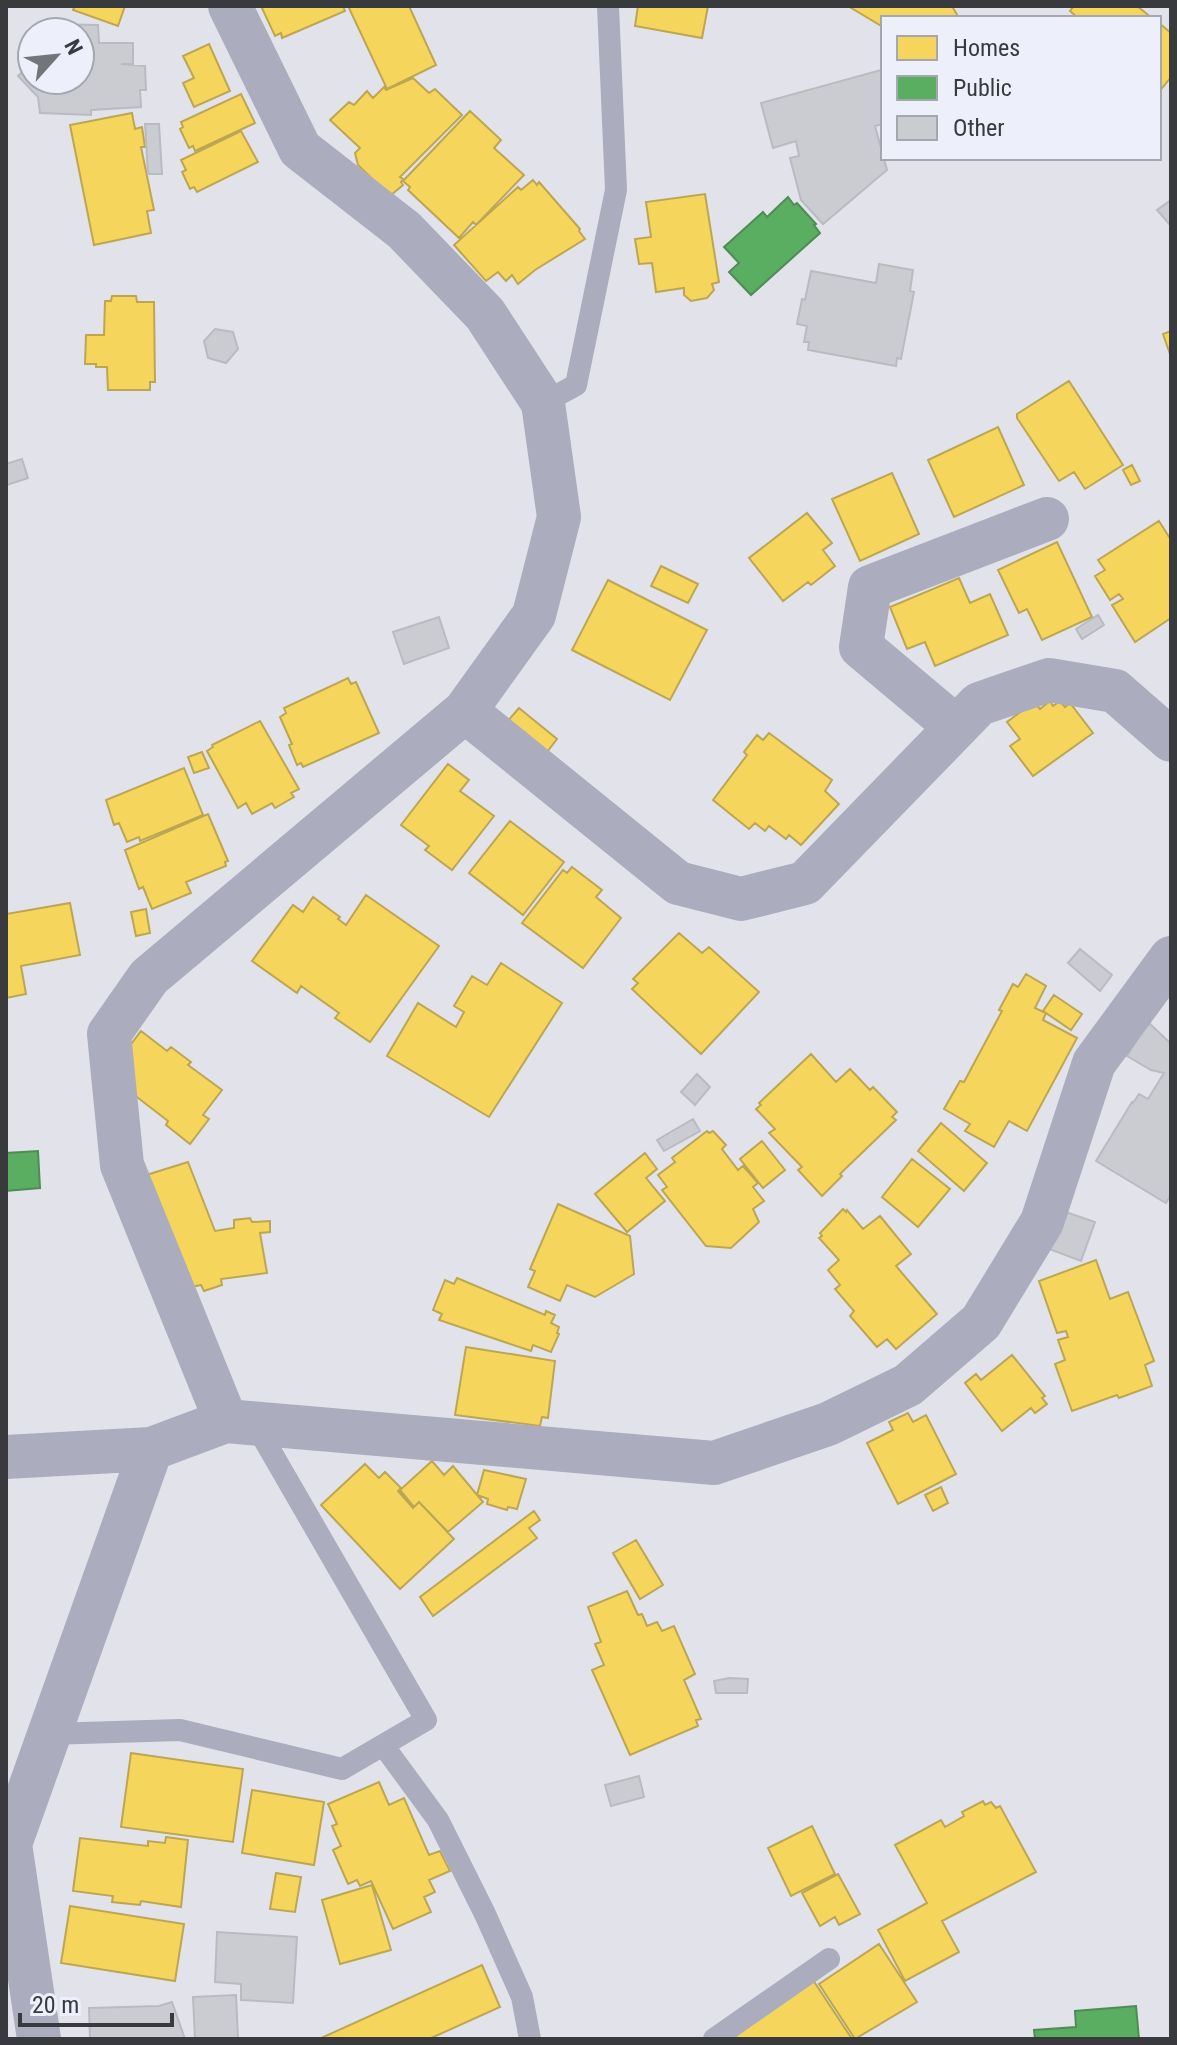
<svg xmlns="http://www.w3.org/2000/svg" width="1177" height="2045" viewBox="0 0 1177 2045" font-family="'Roboto Condensed',sans-serif">
	<style>
		.homes { fill: #f6d55c; stroke: #bda653; stroke-width: 2 }
		.public { fill: #5aae61; stroke: #508b56; stroke-width: 2 }
		.building { fill: #cbccd2; stroke: #babbc1; stroke-width: 2 }
		.lines { fill: none; stroke-linecap: round; stroke-linejoin: round }
		.service { stroke: #abadbf; stroke-width: 22 }
		.minor { stroke: #abadbf; stroke-width: 44 }
	</style>
	<rect width="100%" height="100%" fill="#e2e3ea"/>
	<path class="homes" d="M75,6h50l-7,20 -45,-16z
		M261,6h82l2,5 -63,27 -1,-5 -6,3z
		M348,6h61l27,59 -49,24z
		M638,6h70l-6,32 -67,-12z
		M848,6h104l7,12h-76v9z
		M1074,6h63l15,12h-74l-8,-7z
		M1159,23l12,10v44l-12,15z
		M209,44l21,47 -36,16 -11,-24 11,-5 -11,-22z
		M413,78l16,15 6,-4 27,26 -62,62 3,2 -2,3 2,3 -13,11 -32,-31 -3,-12 5,-5 -30,-28 19,-18 5,3 13,-14 6,7 11,-11 2,3z
		M241,94l14,29 -60,28 -2,-5 -4,2 -9,-19 3,-2 -2,-5z
		M470,111l31,29 -7,8 30,27 -48,50 -3,-3 -14,16 -51,-48 2,-3 -7,-6z
		M132,113l3,16 7,-2 3,20h-4l13,63 -7,1 4,22 -57,12 -24,-120z
		M241,131l17,31 -61,30 -3,-5 -4,2 -8,-17 4,-2 -5,-10z
		M533,180l4,5 2,-3 41,47 -1,2 6,8 -50,31 -17,14 -6,-9 -6,6 -8,-9 -12,9 -32,-36 64,-58 3,3z
		M705,194l14,88 -7,2 2,6 -7,8 -16,3 -7,-6v-7l-28,4 -4,-29 -13,1 -4,-25 16,-2 -5,-35z
		M112,296h24l1,6h17l1,80h-5v8h-42l-1,-23h-11v-3h-11l1,-29h18l1,-34h6z
		M1171,331v26l-8,-23z
		M1069,381l54,84 -38,24 -11,-17 -15,9 -42,-63v-4z
		M998,427l26,58 -70,32 -26,-57z
		M1132,465l8,16 -9,4 -8,-15z
		M892,473l27,61 -59,27 -28,-62z
		M807,513l25,30 -9,7 12,16 -24,19 -3,-3 -25,19 -34,-43z
		M1159,521l12,19v78l-36,24 -23,-37 11,-6 -4,-5 -9,6 -15,-24 10,-6 -7,-10z
		M1057,542l35,75 -50,23 -15,-31 -8,4 -21,-43z
		M661,566l37,18 -10,19 -37,-17z
		M959,578l11,25 20,-9 18,41 -73,31 -10,-24 -18,7 -17,-42z
		M608,580l99,50 -37,70 -98,-50z
		M348,678l3,6 5,-2 23,51 -76,34 -2,-4 -4,2 -8,-20 3,-1 -12,-27 6,-4 -2,-5z
		M1050,701l3,5 7,-5 5,6 5,-4 23,30 -60,43 -23,-30 10,-7 -13,-17 27,-20 6,7z
		M519,708l38,31 -10,13 -40,-30z
		M260,721l39,68 -8,4 3,4 -19,11 -3,-5 -20,11 -6,-11 -8,5 -31,-57 6,-4 -1,-2z
		M769,733l63,47 -7,11 14,13 -38,41 -12,-10 -3,4 -17,-13 -4,5 -10,-8 -6,6 -36,-29 34,-45 -3,-3 13,-17 6,5z
		M202,752l7,16 -15,5 -6,-16z
		M448,764l21,16 -9,11 34,25 -42,54 -27,-20 4,-4 -28,-21z
		M184,768l19,47 -63,26 -1,-4 -12,5 -8,-19 -5,2 -8,-25z
		M208,814l20,47 -3,1 1,4 -40,16 5,11 -39,16 -9,-22 -4,2 -14,-39z
		M510,821l54,41 -41,53 -54,-42z
		M572,867l30,23 -6,7 25,21 -38,50 -61,-45 41,-53 4,3z
		M366,895l73,51 -69,96 -35,-24 4,-5 -38,-27 -4,7 -45,-32 41,-56 10,7 10,-15 27,20 -2,2 8,6z
		M70,903l10,52 -59,11 5,28 -20,4v-84z
		M146,909l4,24 -14,3 -5,-24z
		M679,933l23,20 7,-6 50,45 -58,62 -69,-65 6,-6 -5,-4z
		M501,963l61,40 -73,114 -102,-61 31,-53 38,24 8,-15 -10,-6 18,-30 15,9z
		M1026,974l20,12 -11,22 11,5 -3,7 34,18 -50,93 -18,-10 -15,26 -29,-16 5,-7 -26,-15 16,-28 4,1 38,-71 -3,-1 14,-26 5,3z
		M1054,995l28,19 -11,16 -28,-19z
		M141,1031l26,20 4,-4 20,15 -3,3 34,25 -19,25 6,4 -19,25 -24,-19 2,-4 -48,-37 -6,-17z
		M811,1054l25,28 14,-13 20,21 3,-3 24,25 -5,5 4,3 -56,54 2,2 -20,20 -24,-26 4,-3 -33,-34 6,-4 -19,-20 5,-4 -2,-2z
		M941,1123l46,40 -23,28 -46,-40z
		M707,1131l2,2 4,-2 13,14 -4,4 16,21 5,-4 15,17 -5,4 11,14 -11,8 6,13 -28,26 -25,-2 -44,-56 5,-3 -9,-12 17,-13 -3,-4z
		M762,1141l23,29 -22,18 -23,-29z
		M645,1153l12,16 -11,9 19,23 -38,31 -32,-38z
		M912,1159l38,30 -32,38 -36,-30z
		M188,1162l27,69 19,-3v-8l16,-2 2,4 18,-1v11l-10,1 7,40 -46,6 1,6 -18,6 -3,-6 -19,4 -42,-112z
		M558,1204l72,32 4,38 -39,23 -28,-12 -7,16 -32,-14 7,-16 -5,-2z
		M843,1209l3,3 1,-2 16,19 17,-13 31,38 -15,12 41,48 -41,35 -9,-10 -10,8 -27,-31 4,-5 -19,-22 5,-4 -12,-15 11,-10 -20,-22 3,-2 -2,-3z
		M1096,1260l14,39 18,-7 26,69 -9,4 7,21 -33,12 -2,-3 -45,16 -17,-47 10,-4 -7,-20 10,-3 -2,-6 -9,2 -18,-52z
		M457,1278l88,37 1,-4 9,4 -4,8 8,4 -2,6 2,1 -8,18 -18,-7 -2,6 -92,-31 3,-6 -9,-4 12,-30 9,4z
		M466,1347l89,14 -7,57 -6,-1 -2,9 -85,-11z
		M1012,1355l33,41 -3,2 5,6 -12,9 -4,-5 -29,23 -37,-48 11,-9 5,6z
		M908,1413l5,9 13,-7 30,59 -58,30 -31,-61 26,-13 -4,-8z
		M432,1461l12,14 9,-9 30,36 -35,30 -29,-30 -5,5 -14,-17z
		M365,1464l14,14 6,-6 16,16 -3,3 15,17 6,-6 35,37 -54,50 -79,-84z
		M484,1470l42,9 -9,30 -9,-2 -1,3 -20,-6 1,-5 -11,-4z
		M941,1487l7,16 -15,8 -8,-16z
		M534,1511l6,9 -11,8 8,10 -104,78 -13,-19z
		M636,1540l27,45 -23,14 -27,-46z
		M627,1591l11,24 4,-1 5,12 10,-4 5,9 12,-5 21,48 -11,6 17,39 -5,1 2,6 -68,29 -38,-85 12,-5 -9,-21 6,-2 -13,-35z
		M131,1753l112,16 -10,73 -112,-15z
		M379,1782l10,23 15,-7 25,57 11,-4 10,20 -21,9 6,12 -11,5 7,15 -38,17 -22,-48 -11,5 -3,-6 -9,4 -15,-34 8,-4 -9,-20 5,-2 -9,-20z
		M252,1790l72,12 -10,63 -72,-12z
		M983,1801l2,4 6,-3 5,6 4,-2 36,66 -94,49 17,31 -54,29 -27,-51 49,-27 -32,-58 46,-25 4,7 19,-11 -2,-4z
		M812,1826l23,48 -44,22 -23,-48z
		M166,1837l22,3 -7,67 -40,-6 -1,4 -28,-3 1,-6 -40,-5 7,-53 68,8v-5l17,2z
		M276,1873l25,4 -6,35 -25,-3z
		M838,1874l22,40 -21,11 -4,-8 -15,9 -18,-33z
		M372,1885l19,65 -51,14 -18,-64z
		M70,1906l114,18 -9,57 -114,-18z
		M879,1944l38,58 -62,37 -36,-55z
		M482,1965l18,42 -71,32h-110z
		M811,1977l41,62h-131z"/>
	<path class="public" d="M788,197l6,8 3,-2 19,21 -2,1 6,8 -69,62 -22,-23 10,-9 -15,-16 39,-35 4,5z
		M38,1151l2,37 -34,3v-38z
		M1136,2006l3,33h-104l-1,-9 42,-3 -1,-16z"/>
	<path class="building" d="M41,24l57,1 1,18h34v21h-12l24,2 1,24h-6l1,17 -50,3v5l-51,-2 -2,-16 -20,-21 14,-14v18h48v-48h-39z
		M881,70l2,54 -8,2 12,44 -64,54 -22,-24 -11,-42 9,-2 -3,-15 -23,7 -12,-45z
		M145,124h14l3,50h-14z
		M1171,200v26l-14,-16z
		M879,264l34,6 -3,21 4,1 -13,67 -4,-1 -1,8 -88,-16 1,-8h-5l3,-16 -10,-2 5,-25 3,1 6,-29 65,12z
		M215,329l18,3 5,17 -12,14 -18,-5 -4,-17z
		M22,459l6,19 -21,7 -1,-21z
		M1098,615l6,10 -22,14 -6,-10z
		M439,617l10,31 -45,16 -11,-32z
		M1080,949l32,26 -12,16 -32,-28z
		M1148,1022l23,22v150l-5,9 -70,-42 36,-59 1,1 6,-9 9,5 16,-26 -13,-3 -24,-14z
		M697,1074l13,13 -15,18 -14,-13z
		M693,1119l7,12 -36,20 -7,-11z
		M1063,1211l32,11 -14,39 -32,-12z
		M729,1678l19,1 -1,14h-31l-2,-12z
		M639,1776l5,21 -33,9 -6,-21z
		M217,1932l80,5 -4,66 -52,-3v-16l-26,-2z
		M236,1995l2,44h-43l-2,-42z
		M172,2002l13,37h-95l-1,-31 70,-2z"/>
	<g class="lines">
		<path class="service" d="M543,403l33,-18 40,-195 -8,-184
			M49,1734l131,-4 162,39 84,-49 -171,-296
			M383,1745l55,75 47,94 37,83 8,42
			M714,2039l115,-80"/>
		<path class="minor" d="M465,711l213,172 63,16 64,-16 174,-179 70,-24 66,11 56,49
			M956,727l-95,-80 9,-60 177,-68
			M226,1421l-104,-256 -13,-131 40,-57 316,-266 69,-96 25,-98 -16,-114 -58,-89 -81,-84 -104,-81 -70,-143
			M6,1457l145,-8 75,-28 488,42 114,-39 80,-39 73,-63 61,-100 52,-159 77,-105
			M39,2039l-29,-195 141,-395"/>
	</g>
	<rect width="1177" height="2045" fill="none" stroke="#393a3e" stroke-width="16"/>
	<rect x="881" y="16" width="280" height="144" fill="#edeffb" stroke="#a5a7af" stroke-width="2"/>
	<rect x="897" y="36" width="40" height="24" fill="#f6d55c" stroke="#a5a7af" stroke-width="2"/>
	<text x="953" y="56" font-size="24" fill="#393a3e">Homes</text>
	<rect x="897" y="76" width="40" height="24" fill="#5aae61" stroke="#a5a7af" stroke-width="2"/>
	<text x="953" y="96" font-size="24" fill="#393a3e">Public</text>
	<rect x="897" y="116" width="40" height="24" fill="#cbccd2" stroke="#a5a7af" stroke-width="2"/>
	<text x="953" y="136" font-size="24" fill="#393a3e">Other</text>
	<g transform="translate(56 56) rotate(63)"><circle r="38" fill="#edeffb" stroke="#a5a7af" stroke-width="2"/>
	<path d="M0-6L14 30L0 20L-14 30Z" fill="#74757a"/>
	<text y="-12" font-size="22" font-weight="bold" text-anchor="middle" fill="#393a3e">N</text>
	</g>
	<path d="M20 2013v12h152v-12" fill="none" stroke="#393a3e" stroke-width="4"/>
	<text x="32" y="2013" font-size="24" fill="#393a3e" stroke="#edeffb" stroke-width="6" paint-order="stroke">20 m</text>
</svg>
